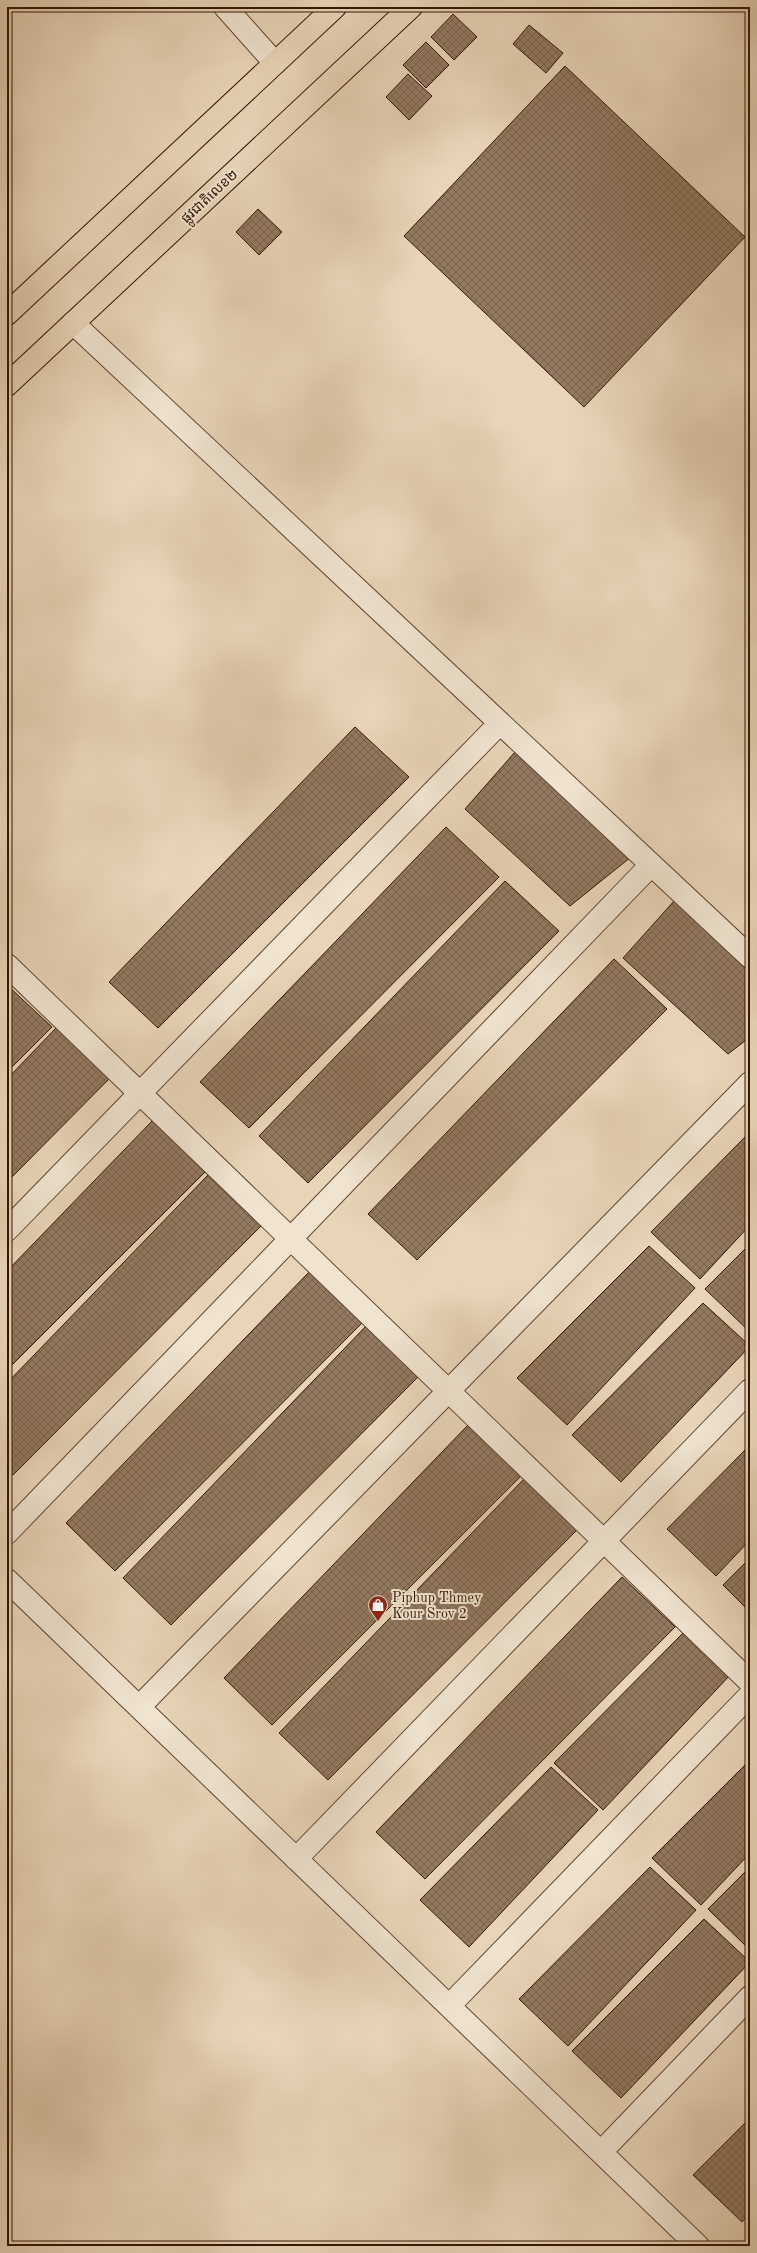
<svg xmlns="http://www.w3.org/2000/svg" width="757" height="2253" viewBox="0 0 757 2253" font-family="'Old Standard TT','Noto Sans Khmer',serif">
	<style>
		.building { fill: url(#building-cross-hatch); stroke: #341503 }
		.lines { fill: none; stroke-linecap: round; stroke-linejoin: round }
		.minor-casing { stroke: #614530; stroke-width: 24 }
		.trunk-casing { stroke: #341503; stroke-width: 24 }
		.minor { stroke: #f0e4d1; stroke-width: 22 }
		.trunk { stroke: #e8d5b8; stroke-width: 22 }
		.labels { text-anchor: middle; stroke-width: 4; stroke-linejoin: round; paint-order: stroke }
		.street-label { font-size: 14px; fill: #341503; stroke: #f0e4d1 }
		.poi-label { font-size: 14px; fill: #341503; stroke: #f0e4d1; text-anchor: start }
	</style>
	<defs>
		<pattern id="building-cross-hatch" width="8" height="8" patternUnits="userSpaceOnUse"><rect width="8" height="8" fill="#927961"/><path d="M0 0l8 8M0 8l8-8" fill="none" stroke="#78624e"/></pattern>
	</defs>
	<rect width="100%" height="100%" fill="#e8d5b8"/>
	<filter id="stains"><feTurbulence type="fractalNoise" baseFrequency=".005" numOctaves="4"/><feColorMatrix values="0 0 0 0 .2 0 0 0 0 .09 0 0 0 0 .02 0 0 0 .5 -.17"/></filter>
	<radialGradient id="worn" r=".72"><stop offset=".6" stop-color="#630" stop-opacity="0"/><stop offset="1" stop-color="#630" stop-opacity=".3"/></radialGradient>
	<path class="building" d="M453,14l24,23 -23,23 -23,-23z
		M529,25l34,28 -17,20 -33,-29z
		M426,42l23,23 -23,23 -23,-23z
		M565,66l180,171 -161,170 -180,-171z
		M408,74l24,22 -23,24 -23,-23z
		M258,209l24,23 -23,23 -23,-23z
		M355,727l54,50 -251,251 -49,-46z
		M515,752l116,105 -61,49 -105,-97z
		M446,827l53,50 -250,251 -49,-46z
		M505,881l54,50 -251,252 -49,-47z
		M674,901l76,69v67l-22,17 -105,-96z
		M614,959l53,50 -250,251 -49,-46z
		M7,985l45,42 -45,45z
		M56,1028l54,50 -103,104v-103z
		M155,1118l54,50 -202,202v-99z
		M750,1132v93l-50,54 -49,-47z
		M210,1173l54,50 -251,252 -6,-6v-86z
		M750,1244v88l-45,-43z
		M649,1246l46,42 -128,137 -50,-47z
		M312,1269l54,50 -251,252 -49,-48z
		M703,1303l47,43 -129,136 -49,-47z
		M369,1323l53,50 -251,252 -48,-47z
		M469,1424l54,50 -251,251 -48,-47z
		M750,1445v95l-34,36 -49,-47z
		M524,1479l54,50 -250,251 -49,-47z
		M750,1558v54l-27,-27z
		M622,1577l53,50 -250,252 -49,-47z
		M686,1630l46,43 -129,137 -49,-47z
		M750,1760v93l-49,52 -49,-47z
		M551,1767l47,43 -129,137 -49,-47z
		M650,1867l46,43 -128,136 -49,-47z
		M750,1867v83l-42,-41z
		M704,1919l46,43 -129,136 -49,-47z
		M750,2118v96l-8,8 -49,-47z"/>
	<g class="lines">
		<g class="minor-casing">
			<path id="minor" d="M225,7l50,56
				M73,323l677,634
				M7,965l743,717
				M7,1230l493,-507
				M7,1533l644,-668
				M7,1580l691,666
				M139,1707l611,-624
				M296,1859l454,-469
				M449,2006l301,-311
				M601,2152l149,-155"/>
		</g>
		<g class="trunk-casing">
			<path id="trunk" d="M7,314l328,-307
				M7,385l404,-378"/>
		</g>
		<use href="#minor" class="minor"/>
		<use href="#trunk" class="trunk"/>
	</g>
	<defs>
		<g id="shop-pin" transform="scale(1)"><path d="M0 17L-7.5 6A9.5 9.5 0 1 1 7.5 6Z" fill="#8f2418" stroke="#f0e4d1"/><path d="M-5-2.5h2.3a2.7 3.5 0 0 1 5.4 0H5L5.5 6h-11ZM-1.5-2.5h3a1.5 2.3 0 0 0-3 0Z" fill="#fff"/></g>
	</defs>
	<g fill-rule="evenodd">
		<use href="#shop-pin" x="378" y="1605"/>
	</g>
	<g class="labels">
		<g class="street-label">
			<text transform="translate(209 196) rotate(-43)" y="5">ផ្លូវជាតិលេខ២</text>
		</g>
		<g class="poi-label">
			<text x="392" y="1602">Piphup Thmey<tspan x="392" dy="16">Kour Srov 2</tspan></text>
		</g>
	</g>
	<rect width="757" height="2253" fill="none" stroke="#e8d5b8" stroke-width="24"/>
	<rect x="8" y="8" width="741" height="2237" fill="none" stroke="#341503" stroke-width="2"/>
	<rect x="12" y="12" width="733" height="2229" fill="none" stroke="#341503"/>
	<rect width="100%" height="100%" filter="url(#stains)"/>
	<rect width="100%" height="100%" fill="url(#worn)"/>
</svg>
